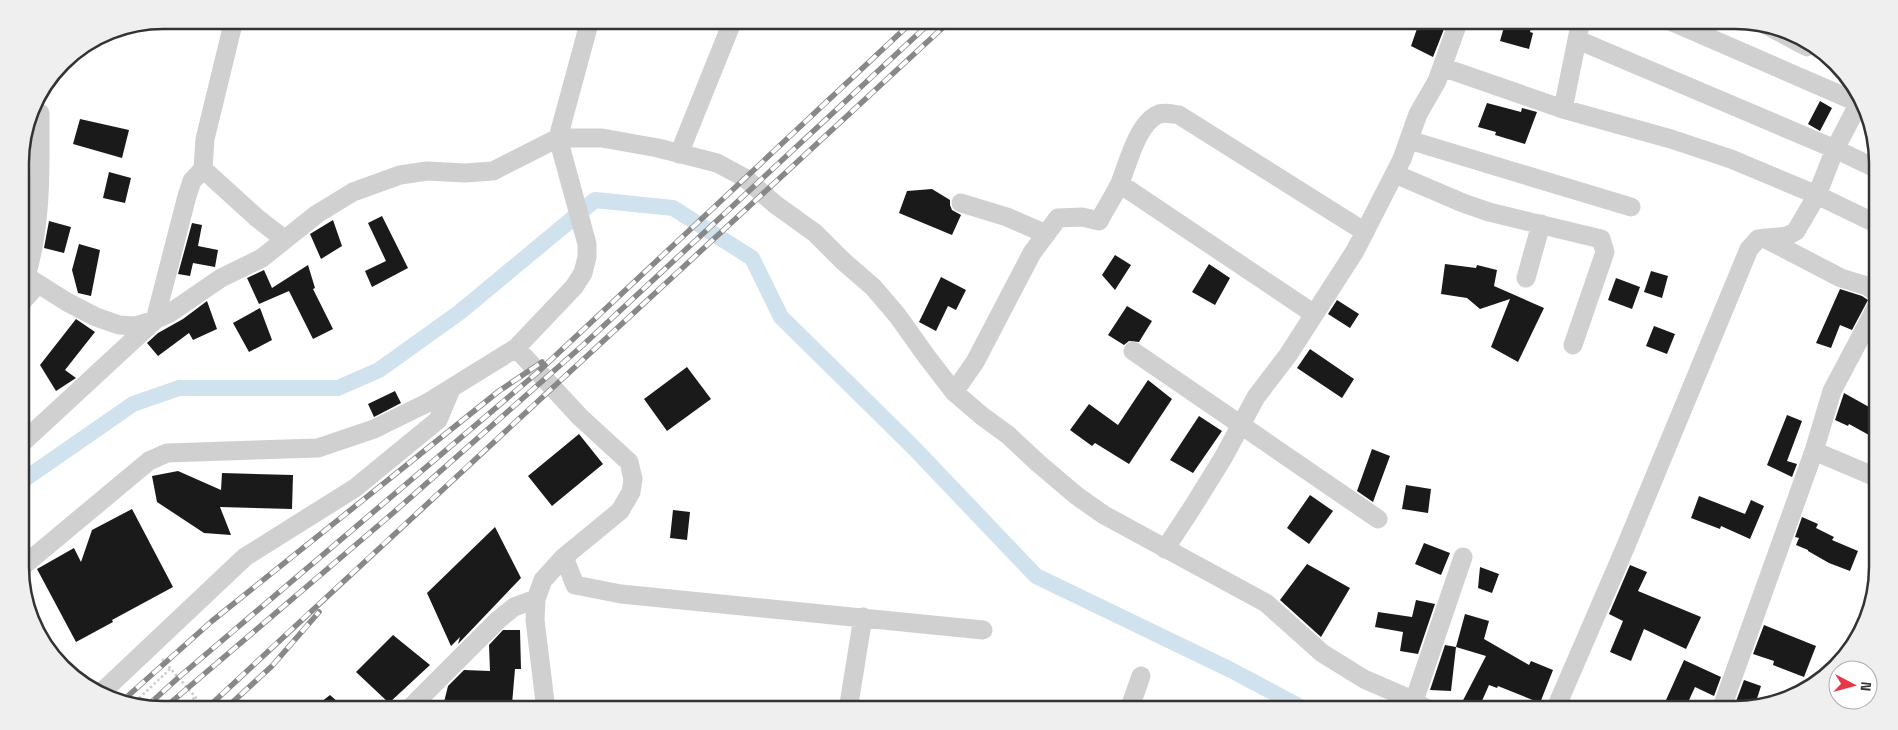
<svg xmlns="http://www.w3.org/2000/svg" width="1898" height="730" viewBox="0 0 1898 730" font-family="'Space Grotesk',sans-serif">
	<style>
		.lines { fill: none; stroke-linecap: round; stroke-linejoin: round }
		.canal { stroke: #cfe2ee; stroke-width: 16 }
		.building { fill: #1a1a1a }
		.path { stroke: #cdcdcd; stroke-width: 2.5; stroke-dasharray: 2.5 2.5; stroke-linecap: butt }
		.minor { stroke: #d0d0d0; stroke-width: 19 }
		.rail-casing { stroke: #888; stroke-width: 5.5 }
		.rail { stroke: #fff; stroke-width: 4; stroke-dasharray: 11; stroke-linecap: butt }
		.rim { fill: none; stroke: #333; stroke-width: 2.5 }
	</style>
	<rect width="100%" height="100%" fill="#fff"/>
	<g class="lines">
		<path class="canal" d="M22,481l111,-77 46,-16h159l41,-18 81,-58 135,-112 78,8 79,50 29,59 132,130 123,129 195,94 75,40"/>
	</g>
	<path class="building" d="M1420,20h13l13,4 -13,33 -22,-11z
		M1506,20h27l-3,12 3,1 -4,16 -29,-8z
		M1820,101l12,7 -12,23 -12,-7z
		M1487,103l34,9 1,-4 15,4 -12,32 -30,-9 1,-3 -18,-5z
		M80,119l49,11 -7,28 -49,-14z
		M22,149l7,2v22l-7,19 -2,-38z
		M109,172l22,6 -6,25 -22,-5z
		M932,189l18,11v5l2,5 9,5 -9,20 -53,-22 8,-22z
		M382,216l26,52 -36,19 -7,-16 21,-10 -18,-38z
		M333,220l9,26 -21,13 -11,-25z
		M49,221l22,6 -7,26 -20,-5z
		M192,223l10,2 -4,21 20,4 -3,17 -22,-4 -3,13 -12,-2z
		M79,244l21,6 -9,46 -13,-3 -6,-23z
		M1115,255l16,10 -16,25 -13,-15z
		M1209,264l21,14 -15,27 -23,-13z
		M1445,264l31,4 1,-3 20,5 -3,16 50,22 -26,54 -27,-15 19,-48 -30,10 -13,-11 -26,-4z
		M308,265l7,23 -2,1 20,40 -20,10 -24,-48 -30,13 -12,-26 17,-8 8,18z
		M1651,271l17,5 -6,22 -18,-6z
		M941,277l25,13 -10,20 -8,-4 -12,25 -17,-9z
		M1616,278l24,9 -8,22 -24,-9z
		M1840,289l22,7 6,4 -16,30 -12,-5 -9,23 -15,-5z
		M1337,300l22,14 -9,14 -22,-14z
		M207,301l10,28 -24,11 -4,-7 -31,23 -11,-13 11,-10 25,-14z
		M1127,306l25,15 -13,21 -10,-1 -5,4 -16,-10z
		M260,308l12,32 -23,12 -16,-29z
		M76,319l19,13 -30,38 11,8 -20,13 -16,-26z
		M1654,326l21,8 -8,20 -21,-8z
		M1310,349l44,30 -12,19 -45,-30z
		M687,367l24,32 -44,32 -23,-32z
		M1148,380l24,19 -43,65 -34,-21 -3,3 -22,-16 19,-26 29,21z
		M395,391l6,12 -27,14 -6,-13z
		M1844,393l34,19v28l-29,-16 -1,2 -13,-6z
		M1787,415l15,6 -15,40 10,3 -5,13 -25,-12z
		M1199,416l23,15 -29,42 -23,-13z
		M579,434l24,30 -51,42 -24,-30z
		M1372,449l18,7 -17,46 -16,-11z
		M178,471l43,19 1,-17 71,2 -1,34 -72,-2 11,28 -27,-2 -47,-31 -5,-26z
		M1406,485l25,4 -3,24 -26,-4z
		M1310,495l23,16 -24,33 -22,-16z
		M1699,496l46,18 6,-14 13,6 -14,33 -29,-13 -1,3 -29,-11z
		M132,509l41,78 -61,33 1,2 -37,20 -39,-73 37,-21 7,14 11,-32z
		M673,510l17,2 -3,28 -17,-2z
		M1802,517l16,7 -2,4 18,9 -2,3 26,11 -8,20 -21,-8 -21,-12v-1l-12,-5 3,-7 -4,-1z
		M495,527l26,51 -63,66 2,-7 -9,9 -24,-53z
		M1424,543l26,10 -9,22 -26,-11z
		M1307,564l43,24 -29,49 -41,-37z
		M1630,565l17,7 -9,19 63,26 -15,32 -42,-20 -13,32 -21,-9 13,-31 -14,-7z
		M1480,567l19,7 -7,19 -14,-5z
		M1416,600l19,4 -17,50 -18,-3 3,-19 -28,-5 3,-15 34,5z
		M1465,614l24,7 -5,18 45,26 2,-4 22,9 -13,33 -42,-17 -1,2 -8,-3 -11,25h-20l28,-54 -30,-9z
		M1764,625l52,21 -12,31 -31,-12 1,-4 -21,-7z
		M503,630h17l1,39h-6l-3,35 -52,-3v9h-18l6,-24 16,-16 26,1 -1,-26z
		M393,635l37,30 -41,38 -33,-31z
		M1445,645l11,2 -5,44 -21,-1z
		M1684,660l37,17 -7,19 -19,-9 -10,22 -19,-9z
		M1744,680l17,6 -6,19 -7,3 -13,-4z
		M330,695l17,15h-36z"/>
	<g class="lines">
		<path class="path" d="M162,659l45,51
			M132,705l38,-36
			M182,710l13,-13"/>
		<path class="minor" d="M234,20l-29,119 -2,30 54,49 27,21
			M1766,25l41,22
			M1578,40l257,109 42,20
			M1442,67l121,42 108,30 60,20 86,36 60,29
			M1563,109l18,-89
			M1409,140l222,67
			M679,154l54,-134
			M1395,174l68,29 26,9 112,27 4,13 -32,93
			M1120,184l194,130
			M961,203l46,14 39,17
			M1764,238l77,40 26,8 10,7
			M21,273l46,29 29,15 23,8 16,1 20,-6 15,-7 51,-35 41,-20 55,-44 36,-22 47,-17 27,-4 38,2 28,-2 65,-33h44l56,10 59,15 28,15 31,27 39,28 28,28 30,26 24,28 30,42 27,35 28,24 26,19 30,28 39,33 27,19 162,88 56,50 42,26 46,20 19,11
			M26,276c16,-52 14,-108 14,-163
			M1526,278l15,-54
			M21,303l17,-19
			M516,348l64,69 49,45 4,17 -2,13 -11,19 -56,46 -21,23 -7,19 -1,21 11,90
			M1133,351l245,168
			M954,392l21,-30 57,-109 26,-35 24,-1 17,4c6,-12 15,-25 21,-38 8,-19 17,-60 39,-69 7,-2 13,0 20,1l186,117
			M22,443l133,-123 32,-124 5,-15 11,-12
			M1814,451l64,27
			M1165,549l27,-41 31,-50 33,-61 32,-42 67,-104 47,-92 16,-45 19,-33 22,-61
			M564,557l11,28 46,9 362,36
			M23,566l126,-105 18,-8 151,-5 56,-19 53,-26 89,-55 58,-61 9,-14 4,-16v-13l-29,-106 32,-118
			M102,692l143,-135 110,-69 83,-68 13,-31
			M1414,701l49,-144
			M408,710l90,-90 16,-13 22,-8
			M848,710l15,-93
			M1129,710l12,-34
			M1555,710l70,-162 124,-299 9,-10 29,-3 9,-5 21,-36 18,-46 24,-46 -191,-83
			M1721,710l93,-259 18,-60 45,-85"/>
		<g class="rail-casing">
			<path id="rail" d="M120,703l92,-82 287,-230 43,-29
				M146,707l32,-29 360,-306 376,-352
				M162,710l231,-197 189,-167 351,-326
				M205,710c248,-231 497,-460 746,-690
				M224,710l48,-44 47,-54"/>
		</g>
		<use href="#rail" class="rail"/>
	</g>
	<path d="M0 0H1898V730H0ZM163 29H1735A134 134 0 0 1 1869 163V567A134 134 0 0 1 1735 701H163A134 134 0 0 1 29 567V163A134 134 0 0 1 163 29Z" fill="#efefef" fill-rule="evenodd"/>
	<path class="rim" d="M163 29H1735A134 134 0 0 1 1869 163V567A134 134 0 0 1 1735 701H163A134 134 0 0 1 29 567V163A134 134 0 0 1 163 29Z"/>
	<g transform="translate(1853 685) rotate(96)"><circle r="24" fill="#ffffff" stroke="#adadad"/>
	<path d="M0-4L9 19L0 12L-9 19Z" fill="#e63946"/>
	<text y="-8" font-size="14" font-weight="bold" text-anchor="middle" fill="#333333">N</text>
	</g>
</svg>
